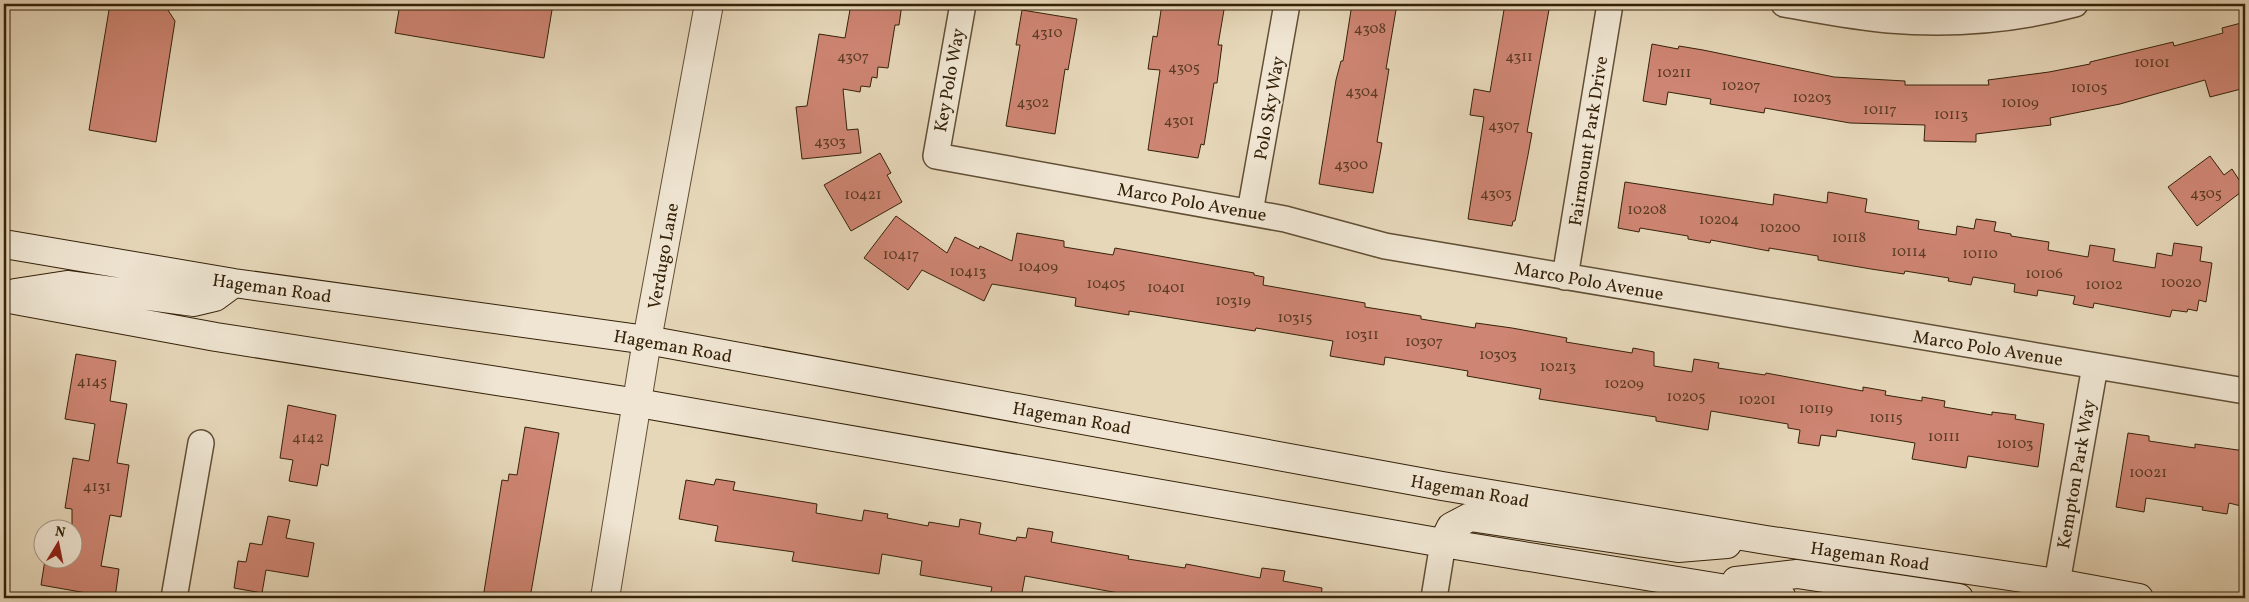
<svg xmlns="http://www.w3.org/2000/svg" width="2249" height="602" viewBox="0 0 2249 602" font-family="Vollkorn,serif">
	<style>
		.building { fill: #ce8573; stroke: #352209 }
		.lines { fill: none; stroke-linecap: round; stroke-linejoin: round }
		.minor-casing { stroke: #614f35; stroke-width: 28 }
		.tertiary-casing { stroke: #614f35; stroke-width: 30 }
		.secondary-casing { stroke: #352209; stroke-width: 30 }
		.minor { stroke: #efe5d2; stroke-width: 25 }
		.tertiary { stroke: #efe5d2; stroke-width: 28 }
		.secondary { stroke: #efe5d2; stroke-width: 28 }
		.labels { text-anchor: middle; stroke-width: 4; stroke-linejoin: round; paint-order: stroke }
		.number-label { font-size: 15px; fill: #5b3b24 }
		.street-label { font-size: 18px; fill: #352209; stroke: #efe5d2 }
	</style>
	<rect width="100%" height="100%" fill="#e6d7b9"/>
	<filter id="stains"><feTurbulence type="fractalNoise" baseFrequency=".004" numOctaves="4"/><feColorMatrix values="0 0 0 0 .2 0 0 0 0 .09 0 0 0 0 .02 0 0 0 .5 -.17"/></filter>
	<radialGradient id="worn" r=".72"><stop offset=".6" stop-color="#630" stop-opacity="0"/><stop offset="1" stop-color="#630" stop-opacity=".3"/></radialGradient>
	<path class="building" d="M110,4h54l11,17 -19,121 -67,-12z
		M400,4h153l-9,54 -149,-25z
		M851,4h51l-3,21h-4l-7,43 -10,-1 -1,11 -5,-1 -2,10 -9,-1 -1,6 -17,-3 4,41 11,-1 3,24 -59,6 -6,-52 11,-1 12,-72 26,4z
		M1162,4h63l-7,41h4l-5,38h-3l-10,62 -3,-1 -3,14 -50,-8 12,-80 -12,-1 5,-33 4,1z
		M1352,4h45l-11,65h3l-12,73 5,1 -9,50 -54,-9 17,-104 5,-19h2z
		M1505,4h45l-23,128 5,1 -4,22 -13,66h-2l-1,5 -44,-7 16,-102 -14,-2 4,-26 16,3z
		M1022,10l55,9 -9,51 -3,-1 -10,65 -49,-8 14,-81h-4z
		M2245,22v66l-35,9 -5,-17 -85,24 -70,14 1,7 -75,9v8l-52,-1 1,-16 -75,-2 -85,-15 -1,5 -54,-9 1,-5 -43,-7 -2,13 -23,-4 9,-57 26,5 1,-3 24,4 131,27 71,4v4h84l-1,-5 61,-8 41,-8v-2l83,-20 1,4 49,-13 -1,-5z
		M880,153l11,20 -4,2 15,27 -51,29 -27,-46z
		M2210,156l14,19 8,-6 13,20 -48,37 -29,-39z
		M1625,182l148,23 1,-11 53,9 1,-11 39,7 -2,13 54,9 -1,8 38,6 1,-9 17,3 2,-10 20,3 -2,9 17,3v2l38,6 -1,8 40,7 2,-12 25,4 -2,12 42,7 2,-15 15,3 2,-13 28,4 -2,14 12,2 -6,39 -7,-2 -2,11 -9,-2 -1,3 -15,-2 -2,7 -76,-14 -1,5 -20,-4 2,-8 -37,-6 -1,6 -23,-4 1,-8 -42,-7 -2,8 -23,-4 1,-3 -44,-7 -1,3 -33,-5 -53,-9v-4l-49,-8v3l-58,-11 -1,3 -22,-4v-3l-48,-8 -1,4 -21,-4z
		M896,216l51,37 8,-16 24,12 1,-3 32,15 5,-28 47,8v6l49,8 2,-7 139,25v2l10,2 -1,8 102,18v4l56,9v3l54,9 1,-5 36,5 55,10 -1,4 66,11 1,-5 21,4v14l38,6 2,-13 25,4 -1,5 47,7 1,-2 97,18v-4l23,4 -1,4 37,6v-4l23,4 -1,6 48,8v-3l24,3 -1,4 29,5 -6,43 -70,-11 -2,12 -54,-9 3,-16 -78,-13 -1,7 -15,-2 -2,11 -21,-3 2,-13 -12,-2v-4l-77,-13 -3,19 -52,-9v-4l-117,-18 2,-10 -74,-13 1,-5 -83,-14 -1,8 -54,-9 3,-15 -77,-13 -1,3 -126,-20v4l-54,-9 1,-8 -84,-14 -8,17 -62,-31 -14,20 -44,-32z
		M76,354l40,7 -6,40 17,3 -10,59 12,2 -8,52 -11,-2 -9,51 18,3 -4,29 -74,-13 4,-25h27v-51l-7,-1 8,-50 16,3 6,-37 -30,-5z
		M288,405l48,10 -8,51 -7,-2 -4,22 -28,-5 4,-21 -13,-2z
		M525,427l34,6 -29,165h-47l19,-118 6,1 1,-7 8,1z
		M2128,433l21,3v5l46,7v-4l50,7v26l-4,29 -12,-3 -2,11 -25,-4 1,-3 -57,-9 -2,14 -28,-5z
		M716,479l19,3 -2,8 84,14 -1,9 46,8 2,-11 24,4 -1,4 41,8 1,-4 30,5 1,-8 21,4 -2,11 37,7 1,-4 9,1 2,-10 25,4 -2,10 78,14 -1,3 57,9 1,-4 74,14 2,-10 23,3 -2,10 39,7 -1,10h-198l1,-4 -99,-18 -4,22h-19l-12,-2 2,-9 -72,-12 2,-14 -40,-7 -3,20 -87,-13 2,-9 -79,-11 3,-15 -39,-7 7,-39 28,5z
		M268,516l22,4 -4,18 28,5 -6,34 -42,-7 -4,23 -28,-5 4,-27 8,1 4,-19 12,2z"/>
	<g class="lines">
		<g class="minor-casing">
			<path id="minor" d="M963,4l-27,152 349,63 100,27 860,145
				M1784,4c35,6 70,13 105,16 63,5 126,0 186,-16
				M1250,212l37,-208
				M1565,277l45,-273
				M2057,583l38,-217
				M174,598l27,-155
				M1434,598l9,-55"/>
		</g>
		<g class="tertiary-casing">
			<path id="tertiary" d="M605,598l42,-258 62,-336"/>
		</g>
		<g class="secondary-casing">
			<path id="secondary" d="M4,244l230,39 413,57 795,146 324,54 291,43 82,15
				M15,293l52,-8 127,17 21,-5 19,-14
				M4,298l212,39 422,66 805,140 339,55
				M1443,543l8,-16 19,-10 208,31 49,-4
				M1736,581l61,-7 162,24"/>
		</g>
		<use href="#minor" class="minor"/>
		<use href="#tertiary" class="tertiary"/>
		<use href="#secondary" class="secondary"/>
	</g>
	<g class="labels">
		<g class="number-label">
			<text x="1370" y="33">4308</text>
			<text x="1047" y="37">4310</text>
			<text x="853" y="61">4307</text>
			<text x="1519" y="61">4311</text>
			<text x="2152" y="67">10101</text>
			<text x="1184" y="72">4305</text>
			<text x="1674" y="77">10211</text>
			<text x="1741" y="90">10207</text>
			<text x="2089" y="92">10105</text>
			<text x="1362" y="96">4304</text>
			<text x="1812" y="102">10203</text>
			<text x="1033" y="107">4302</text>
			<text x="2020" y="107">10109</text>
			<text x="1880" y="114">10117</text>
			<text x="1951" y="119">10113</text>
			<text x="1179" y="125">4301</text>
			<text x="1504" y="130">4307</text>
			<text x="830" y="146">4303</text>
			<text x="1351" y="169">4300</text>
			<text x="1496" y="198">4303</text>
			<text x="2206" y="198">4305</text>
			<text x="863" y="199">10421</text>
			<text x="1647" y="214">10208</text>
			<text x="1719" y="224">10204</text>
			<text x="1780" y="232">10200</text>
			<text x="1849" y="242">10118</text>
			<text x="1909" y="256">10114</text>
			<text x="1980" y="258">10110</text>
			<text x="901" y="259">10417</text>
			<text x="1038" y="271">10409</text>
			<text x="968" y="276">10413</text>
			<text x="2044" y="278">10106</text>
			<text x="2181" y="287">10020</text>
			<text x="1106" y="288">10405</text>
			<text x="2104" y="289">10102</text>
			<text x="1166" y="292">10401</text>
			<text x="1233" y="305">10319</text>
			<text x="1295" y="322">10315</text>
			<text x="1362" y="339">10311</text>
			<text x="1424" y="346">10307</text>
			<text x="1498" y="359">10303</text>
			<text x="1558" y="371">10213</text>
			<text x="92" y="386">4145</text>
			<text x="1624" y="388">10209</text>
			<text x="1686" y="401">10205</text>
			<text x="1757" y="404">10201</text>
			<text x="1816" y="413">10119</text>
			<text x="1886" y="422">10115</text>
			<text x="1944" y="441">10111</text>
			<text x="308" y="442">4142</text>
			<text x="2015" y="448">10103</text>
			<text x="2148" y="477">10021</text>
			<text x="97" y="491">4131</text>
		</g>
		<g class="street-label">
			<text transform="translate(949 80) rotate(-80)" y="6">Key Polo Way</text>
			<text transform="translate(1269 108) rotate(-80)" y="6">Polo Sky Way</text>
			<text transform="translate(1588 141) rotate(-81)" y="6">Fairmount Park Drive</text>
			<text transform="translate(1192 202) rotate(10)" y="6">Marco Polo Avenue</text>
			<text transform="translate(663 256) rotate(-80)" y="6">Verdugo Lane</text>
			<text transform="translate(1589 281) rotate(10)" y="6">Marco Polo Avenue</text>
			<text transform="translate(272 288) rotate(8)" y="6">Hageman Road</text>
			<text transform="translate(673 346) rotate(10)" y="6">Hageman Road</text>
			<text transform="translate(1988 348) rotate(9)" y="6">Marco Polo Avenue</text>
			<text transform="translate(1072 418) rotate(10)" y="6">Hageman Road</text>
			<text transform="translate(2076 474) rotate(-80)" y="6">Kempton Park Way</text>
			<text transform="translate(1470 491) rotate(10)" y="6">Hageman Road</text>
			<text transform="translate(1870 556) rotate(8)" y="6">Hageman Road</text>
		</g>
	</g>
	<rect width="2249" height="602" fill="none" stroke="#e6d7b9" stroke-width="20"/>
	<rect x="5" y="5" width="2239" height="592" fill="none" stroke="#352209" stroke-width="2.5"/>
	<rect x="10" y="10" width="2229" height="582" fill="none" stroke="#352209"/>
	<g transform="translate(58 544) rotate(10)"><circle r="24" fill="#efe5d2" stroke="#a59782"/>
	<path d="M0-4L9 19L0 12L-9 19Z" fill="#8f2418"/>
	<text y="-8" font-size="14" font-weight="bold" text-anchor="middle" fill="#352209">N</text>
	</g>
	<rect width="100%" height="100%" filter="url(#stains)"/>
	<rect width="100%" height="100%" fill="url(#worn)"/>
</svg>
